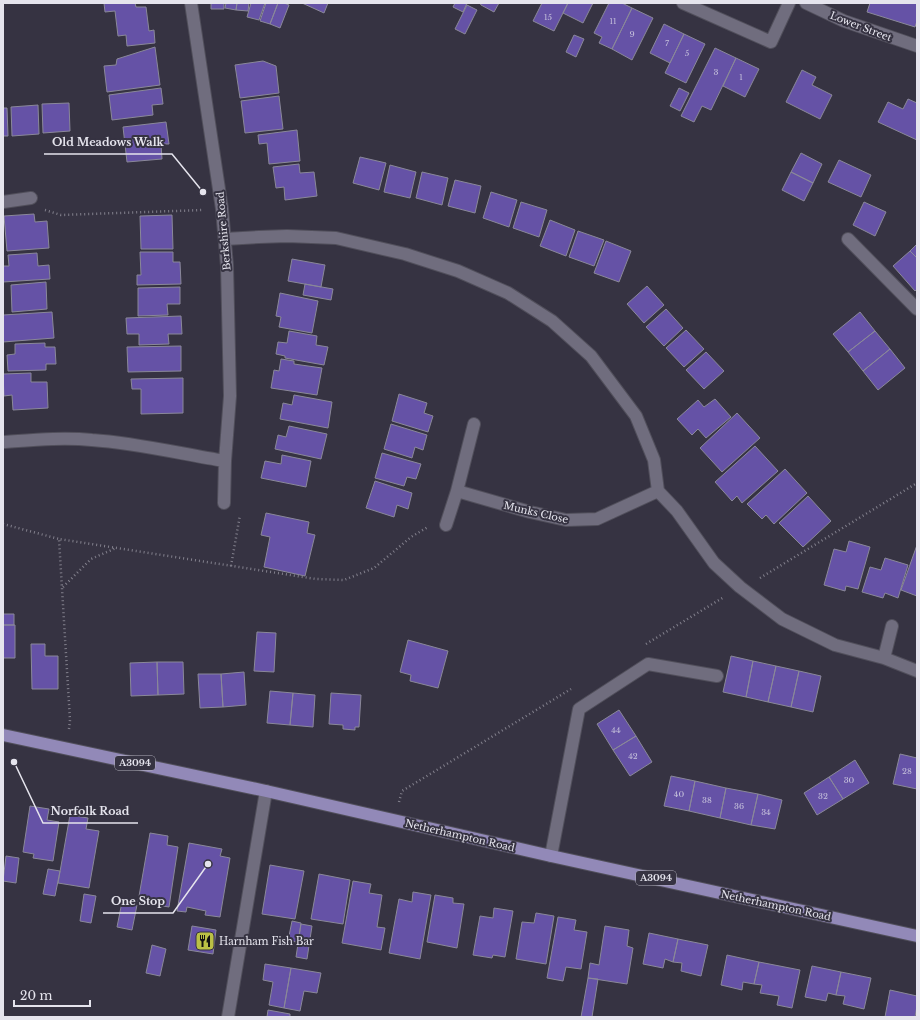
<svg xmlns="http://www.w3.org/2000/svg" width="920" height="1020" viewBox="0 0 920 1020" font-family="'Libre Baskerville',serif">
	<style>
		.building { fill: #6552a6; stroke: #8a8899 }
		.lines { fill: none; stroke-linecap: round; stroke-linejoin: round }
		.minor-casing { stroke: #514f5b; stroke-width: 14 }
		.major-casing { stroke: #514f5b; stroke-width: 14 }
		.path { stroke: #83818d; stroke-width: 2.5; stroke-dasharray: 1 3; stroke-linecap: butt }
		.minor { stroke: #706d7e; stroke-width: 12 }
		.major { stroke: #9289b8; stroke-width: 12 }
		.labels { text-anchor: middle; stroke-width: 4; stroke-linejoin: round; paint-order: stroke }
		.number-label { font-size: 8px; fill: #c5c0db }
		.shield { fill: #363342; stroke: #b0afba; stroke-width: 1 }
		.shield-label { font-size: 9px; font-weight: bold; fill: #e5e4ed }
		.street-label { font-size: 10px; fill: #e5e4ed; stroke: #363342 }
		.poi-label { font-size: 10px; fill: #e5e4ed; stroke: #363342; text-anchor: start }
		.leader { fill: none; stroke: #e5e4ed; stroke-width: 1.5 }
		.callout-dot { fill: #e5e4ed; stroke: #363342; stroke-width: 1.5 }
		.callout-label { font-size: 11px; text-anchor: middle; font-weight: bold; fill: #e5e4ed; stroke: #363342; stroke-width: 4; stroke-linejoin: round; paint-order: stroke }
	</style>
	<rect width="100%" height="100%" fill="#363342"/>
	<path class="building" d="M104,3h31l1,4h10l3,24 5,-1 1,13 -28,3 -1,-11 -8,1 -3,-25 -10,1z
		M211,3h13v6h-13z
		M226,3h11l-1,7 -11,-2z
		M237,3h12l-1,8 -12,-1z
		M251,3h14l-6,17 -12,-3z
		M266,3h12l-8,21 -10,-3z
		M278,3h6l5,2 -9,23 -10,-4z
		M302,3h26l-4,10z
		M455,3h12l-4,9 -10,-5z
		M480,3h19l-5,9 -13,-7z
		M542,3h26l-14,28 -21,-10z
		M568,3h25l-10,20 -20,-10z
		M609,3h13l10,5 -20,41 -13,-6 3,-6 -8,-4z
		M870,3h47v18l-2,6 -48,-15z
		M467,5l10,5 -12,24 -10,-5z
		M632,8l21,10 -21,42 -20,-11z
		M664,24l20,10 -14,29 -20,-10z
		M684,34l21,10 -19,39 -21,-10z
		M574,35l10,4 -8,18 -10,-5z
		M155,47l5,38 -53,7 -3,-26 12,-1 1,-6z
		M715,48l21,10 -25,52 -9,-4 -8,16 -13,-6z
		M736,58l23,11 -14,28 -22,-11z
		M263,61l13,5 3,27 -39,5 -5,-33z
		M802,70l14,7 -4,8 20,10 -12,24 -34,-17z
		M161,88l2,16 -11,1 1,10 -41,5 -3,-25z
		M679,88l10,5 -9,18 -10,-5z
		M279,96l4,33 -38,4 -4,-32z
		M908,99l9,4v37l-39,-18 10,-20 15,7z
		M69,103l1,28 -27,2 -1,-29z
		M38,105l1,29 -27,2 -1,-29z
		M3,108h4l1,28h-5z
		M166,122l3,22h-8l1,15 -35,3 -4,-35z
		M297,130l3,31 -31,3 -2,-21 -8,1 -1,-9z
		M801,153l21,11 -9,19 -22,-11z
		M360,157l26,6 -7,27 -26,-7z
		M839,160l32,15 -10,22 -33,-15z
		M299,164l1,9 14,-1 3,24 -32,4 -1,-13 -8,1 -3,-21z
		M390,165l26,7 -6,26 -26,-6z
		M422,172l26,6 -6,27 -26,-7z
		M791,172l22,11 -9,18 -22,-11z
		M455,180l26,6 -6,27 -27,-7z
		M491,192l26,8 -8,27 -26,-9z
		M521,202l26,8 -8,27 -26,-9z
		M864,202l22,10 -11,24 -22,-11z
		M34,214l1,8 12,-1 2,27 -42,3 -3,-35z
		M172,215l1,34h-32l-1,-33z
		M550,220l25,10 -9,26 -26,-10z
		M578,231l26,9 -10,26 -25,-9z
		M606,241l25,10 -12,31 -25,-9z
		M917,244v14l-7,-7z
		M910,251l7,7v31l-2,2 -22,-25z
		M140,252h33v10h7l1,22 -44,1v-10h4z
		M37,253l1,13 11,-1 1,14 -47,3v-16h6l-1,-11z
		M292,259l33,6 -4,22 -33,-6z
		M46,282l1,27 -35,3 -1,-27z
		M305,284l28,5 -2,11 -28,-5z
		M647,286l17,19 -20,18 -17,-19z
		M180,287v17h-13l1,11 -30,1v-28z
		M280,293l38,8 -6,32 -33,-6 2,-10 -5,-1z
		M666,309l17,19 -19,18 -18,-19z
		M52,312l2,26 -51,4v-27z
		M860,312l15,19 -27,21 -15,-18z
		M181,316l1,18h-14l1,10 -30,1v-11h-12l-1,-16z
		M686,330l18,19 -20,18 -18,-19z
		M289,331l28,5 -1,9 12,2 -4,18 -39,-7v-2l-9,-2 2,-12 9,1z
		M875,331l15,18 -27,22 -15,-19z
		M45,343v4h10l1,17h-10v6l-38,1 -1,-16 8,-1v-10z
		M181,346v25l-53,1 -1,-25z
		M890,349l15,19 -27,22 -15,-19z
		M706,352l18,19 -20,18 -18,-19z
		M281,359l13,2v3l28,4 -5,27 -46,-7 3,-18 5,1z
		M31,373v9h16l1,26 -35,2 -1,-15 -8,1 -1,-22z
		M183,378v35l-42,1v-25h-9l-1,-10z
		M399,394l28,9 -3,10 9,3 -5,16 -36,-11z
		M294,395l38,7 -4,26 -48,-9 3,-16 9,2z
		M715,399l16,18 -25,21 -8,-9 -6,6 -15,-16 21,-19 6,7z
		M737,413l23,25 -38,34 -22,-24z
		M391,424l36,11 -4,15 -8,-3 -3,11 -28,-9z
		M289,426l38,8 -6,25 -46,-10 3,-14 8,2z
		M755,446l23,25 -36,32 -5,-7 -5,5 -17,-19z
		M382,453l39,11 -5,15 -9,-2 -3,9 -29,-8z
		M282,455l29,6 -5,26 -45,-9 4,-17 16,3z
		M785,469l22,24 -33,31 -8,-9 -4,4 -15,-15z
		M375,481l37,12 -4,16 -11,-4 -3,12 -28,-9z
		M808,496l23,25 -28,26 -24,-24z
		M266,513l43,9 -2,11 8,2 -10,41 -41,-9 6,-30 -9,-2z
		M849,541l21,6 -12,42 -12,-3 -1,5 -21,-6 10,-36 12,3z
		M917,545v51l-16,-6z
		M885,558l23,7 -10,33 -13,-5 -2,5 -21,-6 8,-25 11,3z
		M3,614h11v11h-11z
		M3,625h12v33h-12z
		M257,632l19,1 -2,39 -20,-1z
		M408,640l40,11 -10,37 -28,-7 1,-6 -11,-3z
		M31,644h14v12h13v33h-26z
		M731,656l22,5 -7,36 -23,-5z
		M753,661l23,5 -8,36 -22,-5z
		M157,662h26l1,32 -26,1z
		M157,662l1,33 -27,1 -1,-33z
		M776,666l23,5 -8,36 -23,-5z
		M799,671l22,5 -8,36 -22,-5z
		M244,672l2,33 -23,2 -2,-33z
		M198,674h23l2,33 -23,1z
		M270,691l23,2 -3,32 -23,-2z
		M293,693l22,2 -2,32 -23,-2z
		M331,693l30,2 -2,32h-4v3l-12,-1v-4l-14,-1z
		M619,710l17,26 -23,14 -16,-26z
		M636,736l16,26 -22,14 -17,-26z
		M900,754l17,4v31l-24,-5z
		M855,760l14,23 -26,16 -14,-22z
		M671,776l24,5 -6,30 -25,-5z
		M829,777l14,22 -26,16 -13,-22z
		M695,781l31,7 -6,30 -31,-7z
		M726,788l32,6 -7,31 -31,-7z
		M758,794l24,6 -7,29 -24,-4z
		M30,806l19,3 -2,11 12,2 -6,39 -20,-3 1,-4 -11,-2z
		M70,815l18,3 -2,11 13,2 -10,57 -31,-5z
		M150,833l18,3 -1,9 11,2 -9,60 -31,-5z
		M189,843l33,6 -2,7 10,2 -10,59 -15,-2 1,-4 -19,-4 -1,5 -9,-1z
		M6,856l13,2 -3,25 -13,-2z
		M270,865l34,6 -9,48 -33,-5z
		M48,869l12,2 -5,25 -12,-2z
		M319,874l31,6 -7,44 -32,-5z
		M353,881l18,3 -2,9 13,2 -5,32 8,1 -4,22 -39,-7z
		M413,892l18,3 -11,64 -31,-6 10,-54 13,3z
		M84,894l12,2 -5,27 -11,-2z
		M435,895l18,3v5l11,1 -7,44 -30,-6z
		M122,902l15,3 -5,25 -15,-3z
		M494,908l19,3 -8,46 -12,-2 -1,3 -19,-3 7,-39 13,2z
		M536,913l18,3 -8,48 -30,-5 6,-37 12,1z
		M558,917l18,3 -2,10 13,2 -6,37 -15,-2 -3,14 -16,-3z
		M292,921l9,2 -3,19 -10,-1z
		M301,924l11,2 -5,33 -11,-2z
		M192,926l24,4 -3,24 -25,-4z
		M605,926l24,4 -2,16 6,2 -6,36 -39,-6 2,-15 9,2z
		M649,933l29,6 -5,23 -8,-3 -2,9 -20,-4z
		M678,939l30,6 -7,31 -20,-5 1,-8 -9,-1z
		M152,945l14,4 -6,27 -14,-3z
		M727,955l32,7 -5,22 -11,-2 -1,8 -21,-5z
		M759,962l41,8 -8,38 -15,-3 2,-9 -19,-3 2,-8 -8,-1z
		M265,964l26,4 -7,40 -15,-3 4,-23 -10,-2z
		M812,966l29,6 -5,23 -8,-2 -2,8 -21,-4z
		M291,968l30,5 -4,20 -13,-2 -4,20 -16,-3z
		M841,972l30,6 -7,31 -21,-5 2,-8 -9,-1z
		M588,978l10,1 -6,38h-11z
		M890,990l27,6v10l-2,11h-30z
		M268,1010l22,4v3h-23z"/>
	<g class="lines">
		<g class="minor-casing">
			<path id="minor" d="M191,3l31,206 5,57 3,130 -5,65 -1,42
				M683,3l88,39 18,-39
				M806,3l38,18 73,25
				M3,202l28,-4
				M225,239l34,-2 28,-1 49,2 69,16 53,17 50,22 44,28 39,35 45,60 18,44 4,31 19,20 37,52 26,24 42,32 53,26 49,13 33,13
				M848,239l69,70
				M474,424l-17,67 73,21 36,8 31,-1 61,-28
				M3,442c29,-2 60,-5 89,-2 45,3 89,14 133,21
				M446,525l11,-34
				M884,658l8,-32
				M551,856l28,-147 69,-45 69,12
				M228,1017l38,-226"/>
		</g>
		<g class="major-casing">
			<path id="major" d="M3,735l263,56 285,65 366,80"/>
		</g>
		<path class="path" d="M45,210l16,5 142,-5
			M3,524l56,15
			M231,566l9,-51
			M760,578l157,-95
			M63,587l28,-28 25,-11
			M646,644l78,-47
			M69,729l1,-9 -11,-181 257,40 28,1 30,-12 37,-31 17,-10
			M399,802l3,-11 169,-102"/>
		<use href="#minor" class="minor"/>
		<use href="#major" class="major"/>
	</g>
	<defs>
		<g id="restaurant-square" transform="scale(1)"><rect x="-9" y="-9" width="18" height="18" rx="4" fill="#bac045" stroke="#363342"/><path d="M-5-6h1v4h1v-4h1v4h1v-4h1v5L-1.5 .5V6h-2V.5L-5-1ZM5-6V6H3V1.5H1.5Q1.5-4 5-6Z" fill="#111"/></g>
	</defs>
	<g fill-rule="evenodd">
		<use href="#restaurant-square" x="205" y="941"/>
	</g>
	<g class="labels">
		<g class="number-label">
			<text x="548" y="20">15</text>
			<text x="613" y="24">11</text>
			<text x="632" y="37">9</text>
			<text x="667" y="46">7</text>
			<text x="687" y="56">5</text>
			<text x="716" y="75">3</text>
			<text x="741" y="80">1</text>
			<text x="616" y="733">44</text>
			<text x="633" y="759">42</text>
			<text x="907" y="774">28</text>
			<text x="849" y="783">30</text>
			<text x="679" y="797">40</text>
			<text x="823" y="799">32</text>
			<text x="707" y="803">38</text>
			<text x="739" y="809">36</text>
			<text x="766" y="815">34</text>
		</g>
		<g class="shield">
			<rect x="115" y="756" width="40" height="14" rx="3"/>
			<rect x="636" y="871" width="40" height="14" rx="3"/>
		</g>
		<g class="shield-label">
			<text x="135" y="766">A3094</text>
			<text x="656" y="881">A3094</text>
		</g>
		<g class="street-label">
			<text transform="translate(861 26) rotate(21)" y="4">Lower Street</text>
			<text transform="translate(223 231) rotate(-95)" y="4">Berkshire Road</text>
			<text transform="translate(536 512) rotate(13)" y="4">Munks Close</text>
			<text transform="translate(460 835) rotate(13)" y="4">Netherhampton Road</text>
			<text transform="translate(776 905) rotate(12)" y="4">Netherhampton Road</text>
		</g>
		<g class="poi-label">
			<text x="219" y="945">Harnham Fish Bar</text>
		</g>
	</g>
	<path class="leader" d="M203 192L172 154H44M14 762L43 823H138M208 864L173 913H103"/>
	<g class="callout-dot">
		<circle cx="203" cy="192" r="4"/>
		<circle cx="14" cy="762" r="4"/>
		<circle cx="208" cy="864" r="4"/>
	</g>
	<g class="callout-label">
		<text x="108" y="146">Old Meadows Walk</text>
		<text x="90" y="815">Norfolk Road</text>
		<text x="138" y="905">One Stop</text>
	</g>
	<rect width="920" height="1020" fill="none" stroke="#e5e4ed" stroke-width="8"/>
	<path d="M14 1000v6h76v-6" fill="none" stroke="#e5e4ed" stroke-width="2"/>
	<text x="20" y="1000" font-size="12" fill="#e5e4ed" stroke="#363342" stroke-width="3" paint-order="stroke">20 m</text>
</svg>
